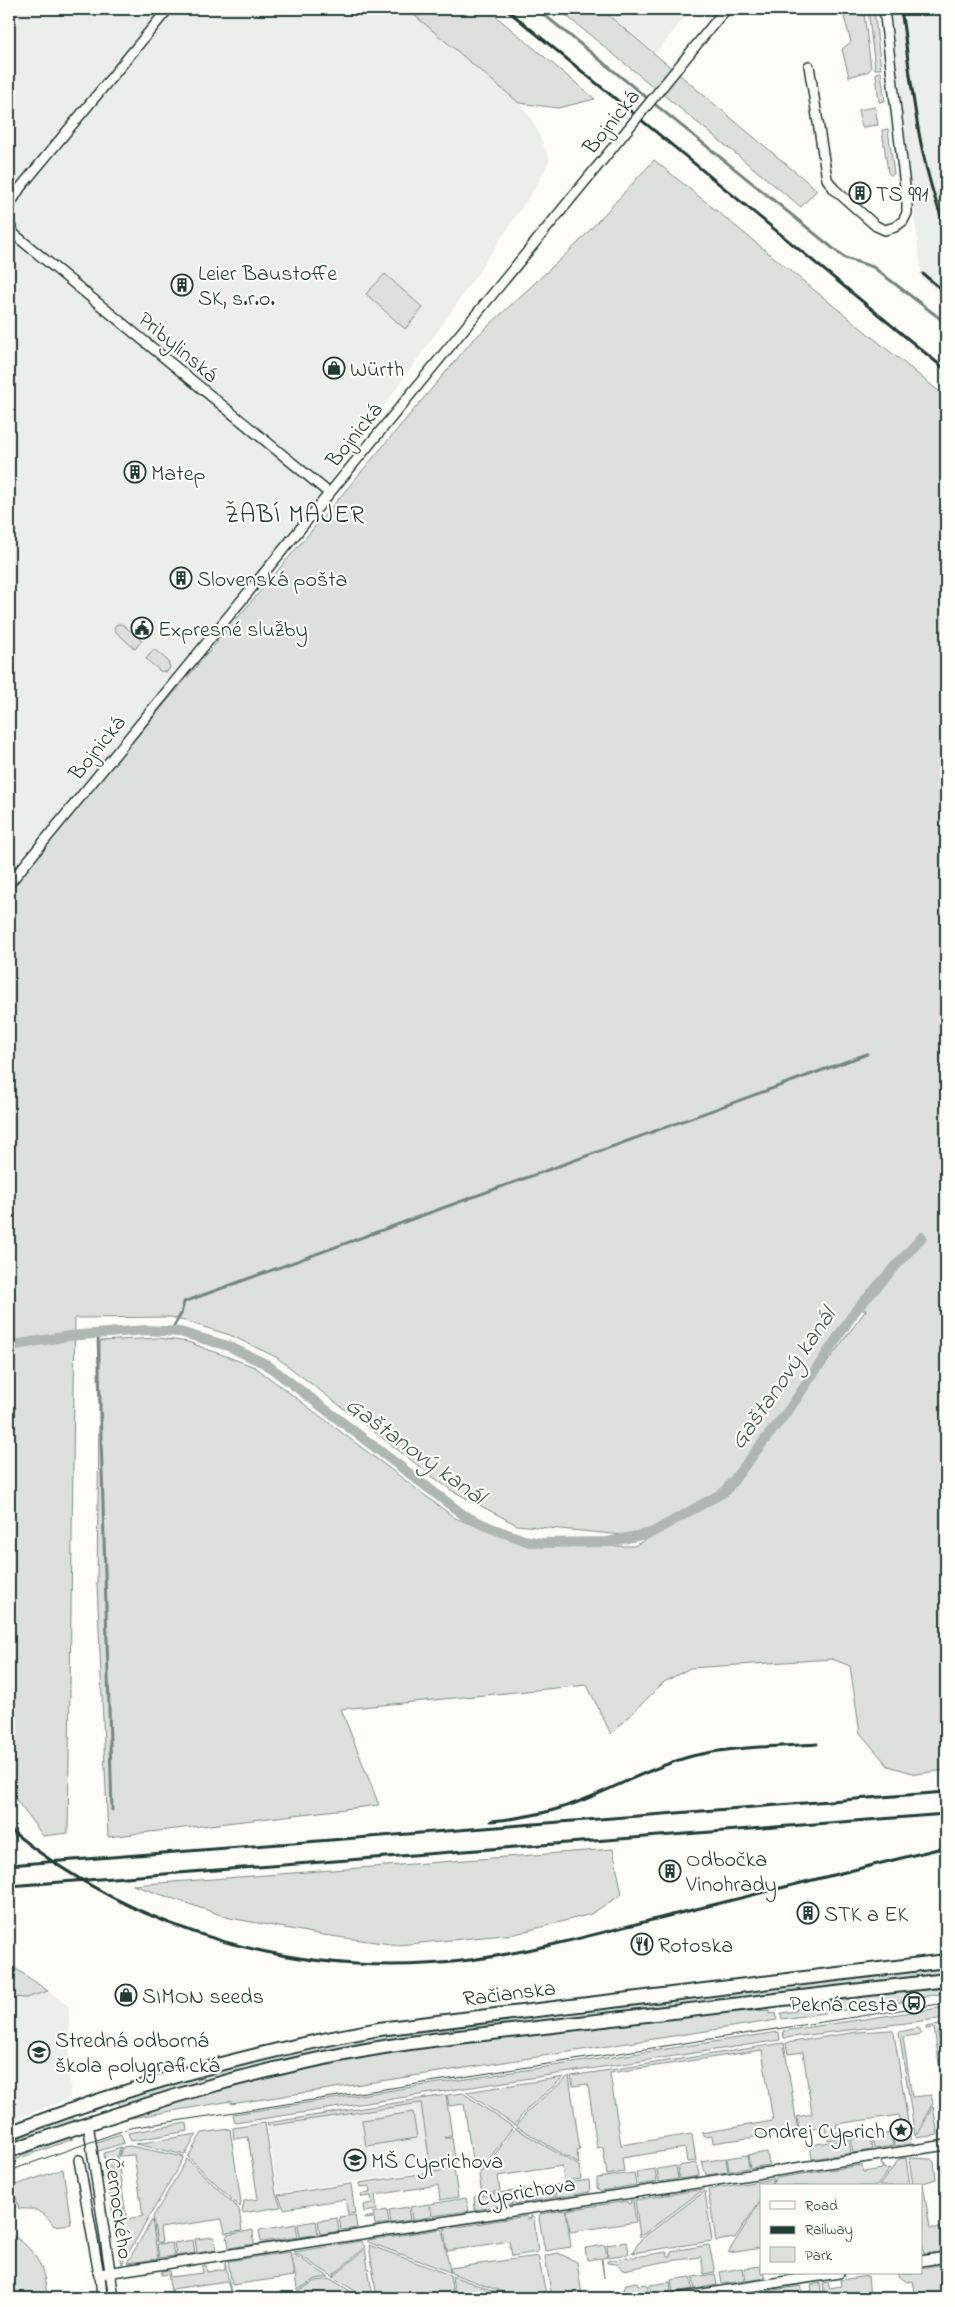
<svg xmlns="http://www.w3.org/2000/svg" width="955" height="2307" viewBox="0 0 955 2307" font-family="'Indie Flower',sans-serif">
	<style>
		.built { fill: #eceee9 }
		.green { fill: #dde0db; stroke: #7e8e88 }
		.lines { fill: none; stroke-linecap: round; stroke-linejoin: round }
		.stream { stroke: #75877f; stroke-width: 3 }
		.canal { stroke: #aeb8b1; stroke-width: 10 }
		.street-casing { stroke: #1f3d34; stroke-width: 12 }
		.secondary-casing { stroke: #1f3d34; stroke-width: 16 }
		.street { stroke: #fdfcf7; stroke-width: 9 }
		.secondary { stroke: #fdfcf7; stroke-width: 12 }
		.tram { stroke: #1f3d34; stroke-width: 1 }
		.rail { stroke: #1f3d34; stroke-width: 3 }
		.street-bridge-casing { stroke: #1f3d34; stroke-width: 12; stroke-linecap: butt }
		.street-bridge { stroke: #fdfcf7; stroke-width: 9 }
		.labels { text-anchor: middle; stroke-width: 4.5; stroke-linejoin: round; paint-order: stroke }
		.street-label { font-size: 22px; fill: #1f3d34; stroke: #fdfcf7 }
		.poi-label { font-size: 22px; fill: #1f3d34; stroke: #fdfcf7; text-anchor: start }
		.water-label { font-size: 24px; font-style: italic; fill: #435c53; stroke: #fdfcf7 }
		.quarter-label { font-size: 25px; letter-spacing: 1px; fill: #1f3d34; stroke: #fdfcf7 }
	</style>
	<rect width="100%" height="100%" fill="#fdfcf7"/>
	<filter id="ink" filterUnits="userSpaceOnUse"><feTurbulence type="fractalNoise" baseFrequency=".02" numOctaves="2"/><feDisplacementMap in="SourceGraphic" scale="10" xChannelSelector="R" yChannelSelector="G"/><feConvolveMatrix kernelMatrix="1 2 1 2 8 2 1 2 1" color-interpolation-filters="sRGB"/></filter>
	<g filter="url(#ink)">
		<path class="built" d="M9,9h398l112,94 12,15 19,41 -13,26 -90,133 -146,203 -292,362z
			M603,9h88l-35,44z
			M890,9h56v290l-24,-21z
			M9,1964l60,42 1,92 -61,24z
			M421,2103l10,67 -153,23 -10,-67z"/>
		<path class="green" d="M407,9h80l108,90 -37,9 -39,-5z
			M558,9h43l216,181 -16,17z
			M868,9h6l7,60h-6z
			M862,12l2,1 7,55 -2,3 -20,6 -7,-28 9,-7 -7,-25z
			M881,72l4,29 -6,1 -3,-29z
			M875,107l3,18 -16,2 -4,-17z
			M888,129l6,45 -4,1 -2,-3 -6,-42z
			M654,160l292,237v1373l-30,4 -28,-8 -28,-33 -10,-67 -18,-7 -142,9 -26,14 -53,52 -24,-49 -246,24 38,96 -271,32 -11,-255 3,-241 59,-3 29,4 67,25 200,151 73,28h106l95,-52 137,-184h-10l-66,98 -66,84 -79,45 -128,-12 -68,-36 -173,-132 -46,-22 -59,-18 -96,1 -7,515 -25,3 -34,-46v-902l463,-547 105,-97z
			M385,274l38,34 -18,21 -39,-35z
			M117,624h5l20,16 -7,9 -20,-18 -1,-3z
			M154,649l14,12 2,7 -3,4 -7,-1 -14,-12z
			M613,1849l9,45 -31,20 -76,20 -117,11 -75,-10 -93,-17 -97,-33z
			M9,1964l39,27 -22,7 -17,-1z
			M946,1967v7l-548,65 -143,29 -136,38 -2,-6 59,-19 125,-32 95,-17z
			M946,1988v5l-37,6v2l-127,18 -1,-6 15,-2v-2l67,-13z
			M946,2007v11l-162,20 -1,-7z
			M769,2010v4l7,-1 1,7 -546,84v-3l-106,18 -1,-2 97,-29 115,-27 100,-16 268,-31z
			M946,2024v8l-8,1 4,25 -2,1 2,25 -8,-56 -8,1v-2z
			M919,2028l3,6 -19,3 9,60 19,-2 2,8 -18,33 -16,-104z
			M892,2030l2,3 15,96 -6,1 -4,-15 -62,9 -1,4 -3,1 1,3h3l1,6 -10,2 -2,-13 -27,4 -2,-14 15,-3 -9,-62 -15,2 -2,-11 71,-11z
			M779,2032l1,8 -545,83 -2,-9z
			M784,2043l14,88 -85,12 -1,-7 -7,1 -4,-4 72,-12 -11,-71 -152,23 11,72 71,-11 4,27 -9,1 -2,-14 -63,10 2,14 -17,3 -4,-28 -6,1 -9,-64 -15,2 -2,-10z
			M569,2076l11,74 -3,1 2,13 -63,-38 15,-18z
			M564,2077l-35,30 -15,18 -48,-33z
			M463,2093l50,34 -34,45 -1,-7 -5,1 -9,-62 -15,2 -2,-11z
			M446,2095l6,41 -7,2h7l4,28 -25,4 -10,-67 -153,23 -1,-3z
			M933,2106l5,29 -22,3z
			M413,2112l4,26 -51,8 -4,-26z
			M62,2118h10l4,3 -67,24v-6z
			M187,2123l1,8 -57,10 -3,-8z
			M265,2123l11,71 5,13 -39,6 2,-12 14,-2 -10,-62 -14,2 -1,-11z
			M515,2128l64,38 2,13 -17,2 -2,-15 -64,10 2,15 -18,3 -3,-19z
			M230,2129l11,73 -1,5 -52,-50 14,-24z
			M909,2130l2,14 -17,2 -2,-13z
			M891,2133l2,13 -19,3 -2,-13z
			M121,2134l3,9 -26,8 -2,-9z
			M197,2134l-12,21 -49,-11 6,-1z
			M870,2136l2,14 -19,3 -2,-14z
			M64,2137l9,2 -64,23v-6z
			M849,2139l2,14 -39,6 -2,-14z
			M130,2146l54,11 -62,107 -10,-53 13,-2 2,10 16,-3 -9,-61 -15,1 4,-9z
			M121,2148l-4,9 2,9 -13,2 -2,-15z
			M767,2152l2,13 -19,3 -2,-13z
			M747,2155l2,13 -20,3 -2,-13z
			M726,2158l2,14 -22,3 -4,-13z
			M906,2158l4,28h-31l20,-27z
			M909,2158l22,1 3,3 2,17 -13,4 7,45h12l3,23 -21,3 -3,-16v-52h-8z
			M187,2159l52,50 3,22 -17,2 -3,-14 -62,9 2,15 -5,-1 -4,-25z
			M881,2162l3,7 6,-1 -13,18h-106l5,-8 86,-13 1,7 19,-3z
			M697,2163l2,13 -20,3 -1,-13z
			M676,2166l2,13 -19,3 -2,-13z
			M119,2168l3,19 -13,2 -3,-19z
			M63,2169l8,55 -17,2c-10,-15 -18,-18 -35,-17l-6,-23z
			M454,2169l4,28 -18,3 -2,-15 -63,10 2,15 -13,2 -1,-7 9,-2 -1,-7 -9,1 -1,-3 9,-1 -1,-7 -9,1 -1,-4z
			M655,2169l2,13 -19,3 -2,-13z
			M634,2173l2,12 -35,6 -4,-3v-10z
			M774,2179l-4,7h-9v13l-26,39 -19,3 -8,-52h7v-1z
			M589,2180l1,12 -34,6 -2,-13z
			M351,2184l4,29 -7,1 -3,-15 -61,10 -6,-14z
			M552,2185l2,13 -19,3 -2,-13z
			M122,2188l3,20 -13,2 -3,-20z
			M532,2188l2,13 -19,3 -2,-13z
			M704,2189l-64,48 -5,-37z
			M511,2191l2,13 -38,6 -1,-13z
			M705,2191l7,50 -80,12 9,-14z
			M466,2198l3,13 -37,5 -2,-12z
			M630,2200h3l3,22 -66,10 -3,-22 60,-9 1,3 3,-1z
			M761,2201v47l-32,5v-2z
			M429,2204l1,13 -18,3 -2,-13z
			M408,2207l2,13 -19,3 -2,-13z
			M387,2210l2,13 -14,2 -1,-7 -9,1v-1l9,-2 -1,-3z
			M566,2210l5,37 -26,4 -6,-32 1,-5z
			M355,2215l2,13 -16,2 -2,-13z
			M531,2215l3,4 4,33 -26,4 -3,-15 -62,10 -3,-22 83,-13v3l4,-1z
			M337,2218l2,13 -19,3 -2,-13z
			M152,2220l6,39 -31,4z
			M316,2221l2,13 -18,3 -2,-13z
			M296,2224l2,13 -36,5 -1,-1 -2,-11z
			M442,2229l8,43 -82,-30v-2z
			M253,2230l1,14 -25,4 -2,-13z
			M9,2233c27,16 36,34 38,65h-38z
			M214,2237l2,13 -19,3 -2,-14z
			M193,2240l2,13 -19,3 -2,-13z
			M361,2241l4,6 -33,29 -38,-24z
			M627,2242l2,12 -21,3 -1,-12z
			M172,2243l2,13 -15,2 -2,-14z
			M369,2245l81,30 3,20 -17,3h-59z
			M605,2245l2,12 -5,1 2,20 -3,-20 -14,2 -2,-12z
			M709,2245l6,27 -11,2 -3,-17 -39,5 -38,8 -7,-6 -10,-1v-2l60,-9 1,4h3v-5z
			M365,2249l8,49h-7l-33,-21z
			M290,2252l4,24 -62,9 -4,-24z
			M292,2253l37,24 -13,2 -19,11z
			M558,2253l19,9 5,34h8l2,2h-40l-7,-42z
			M538,2256l9,42h-28l-68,-25 -1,-5z
			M225,2262l7,36 -5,-17 -55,8 1,7h-7l-2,-2 7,-2 -3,-18 -7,1 1,-4 7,-1 1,7 33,-4 -1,-7 4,-1 1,7 18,-3z
			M939,2265l6,33h-29l-3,-17 -6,1 -9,-6v-3h23v-5z
			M761,2266v7h3l1,5 -19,3 -2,-13z
			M742,2268l2,13 -22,3 -2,-12z
			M715,2274l2,11 -22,4 -2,-12z
			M452,2276l61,22h-58z
			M868,2276l2,22h-30l-1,-3 -14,2 -2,-14 5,-1 2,6 11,-2 -1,-6z
			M691,2277l2,12 -20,3 -2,-12z
			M331,2279l30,19h-63v-7l18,-10z
			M637,2282l1,3 9,-1 2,12 -37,2 1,-3 11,-5 2,-6z
			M670,2282l1,10 -20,3 -1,-10z
			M820,2283l2,14h-54v-6l32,-5 2,6 10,-1 -1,-6z"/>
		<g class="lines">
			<path class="stream" d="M537,9l298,241 10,8 28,9 73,56
				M171,1331l10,-17 3,-12 683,-248
				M98,1335l14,475"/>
			<path class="canal" d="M9,1346l59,-10 78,-6 34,2 48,14 38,18 199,152 26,12 33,12 18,3 66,-1 43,-9 73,-41 66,-84 66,-98 66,-73"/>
			<g class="street-casing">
				<path id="street" d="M720,16l7,-7
					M809,66l18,113 7,10 42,37 9,4 10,-3 8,-6 4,-8v-10l-23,-194
					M9,206l11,-18 148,-179
					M9,224l6,11 314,258
					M9,884l601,-733
					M88,2123l26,175
					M79,2160l20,115
					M921,2261l25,-4
					M102,2298l-2,-24 846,-129
					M677,2298l162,-25"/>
			</g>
			<g class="secondary-casing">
				<path id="secondary" d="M9,2133c120,-47 243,-81 370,-104l567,-68
					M9,2151c138,-49 277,-93 424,-111l513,-60"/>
			</g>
			<use href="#street" class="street"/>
			<use href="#secondary" class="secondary"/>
			<path class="tram" d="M9,2171l121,-43 816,-125"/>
			<path class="rail" d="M506,9l440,361
				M901,9c11,74 16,150 45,220
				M923,274l23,19
				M491,1821c32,-3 63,-9 92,-21 35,-14 66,-31 102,-42 42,-12 89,-11 132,-14
				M9,1829c129,106 296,152 461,131 67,-9 133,-28 198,-44 93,-23 186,-46 278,-69
				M9,1865l937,-73
				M9,1886l937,-72"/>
			<g class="street-bridge-casing">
				<path id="street-bridge" d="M610,151l110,-135"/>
			</g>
			<use href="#street-bridge" class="street-bridge"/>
		</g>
	</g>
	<defs>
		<g id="building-ring" transform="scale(1.125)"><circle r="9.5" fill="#fdfcf7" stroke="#1f3d34" stroke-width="1.5"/><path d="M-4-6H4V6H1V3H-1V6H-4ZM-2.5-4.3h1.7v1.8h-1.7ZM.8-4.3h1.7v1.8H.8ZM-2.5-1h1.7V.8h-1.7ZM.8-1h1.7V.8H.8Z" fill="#1f3d34"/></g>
		<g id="shop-ring" transform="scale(1.125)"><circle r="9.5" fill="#fdfcf7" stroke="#1f3d34" stroke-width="1.5"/><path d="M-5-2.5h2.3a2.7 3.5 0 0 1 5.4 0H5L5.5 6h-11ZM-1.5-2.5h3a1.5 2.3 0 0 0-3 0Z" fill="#1f3d34"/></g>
		<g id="civic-ring" transform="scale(1.125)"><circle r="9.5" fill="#fdfcf7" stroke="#1f3d34" stroke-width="1.5"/><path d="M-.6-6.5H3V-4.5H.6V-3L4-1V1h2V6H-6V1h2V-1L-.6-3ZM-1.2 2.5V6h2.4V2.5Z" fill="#1f3d34"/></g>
		<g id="restaurant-ring" transform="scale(1.125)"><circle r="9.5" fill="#fdfcf7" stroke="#1f3d34" stroke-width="1.5"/><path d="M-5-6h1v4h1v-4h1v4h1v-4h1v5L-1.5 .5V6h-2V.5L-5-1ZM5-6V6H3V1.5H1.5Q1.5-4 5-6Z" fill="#1f3d34"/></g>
		<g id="bus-ring" transform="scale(1.125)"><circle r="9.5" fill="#fdfcf7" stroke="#1f3d34" stroke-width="1.5"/><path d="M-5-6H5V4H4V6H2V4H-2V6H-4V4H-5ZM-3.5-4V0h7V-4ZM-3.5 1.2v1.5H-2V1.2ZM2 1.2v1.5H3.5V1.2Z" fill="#1f3d34"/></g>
		<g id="school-ring" transform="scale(1.125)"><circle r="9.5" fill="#fdfcf7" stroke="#1f3d34" stroke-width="1.5"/><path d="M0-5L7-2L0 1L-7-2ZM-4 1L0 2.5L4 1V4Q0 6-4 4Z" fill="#1f3d34"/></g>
		<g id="sight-ring" transform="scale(1.125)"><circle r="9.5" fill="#fdfcf7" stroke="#1f3d34" stroke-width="1.5"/><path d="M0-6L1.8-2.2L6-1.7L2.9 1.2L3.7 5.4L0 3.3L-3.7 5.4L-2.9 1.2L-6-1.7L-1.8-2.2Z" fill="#1f3d34"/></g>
	</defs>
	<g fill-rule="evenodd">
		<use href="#building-ring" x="860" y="193"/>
		<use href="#building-ring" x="182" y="285"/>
		<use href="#shop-ring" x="334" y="368"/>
		<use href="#building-ring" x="135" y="472"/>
		<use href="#building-ring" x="181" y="578"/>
		<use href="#civic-ring" x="142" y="628"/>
		<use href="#building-ring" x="670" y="1871"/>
		<use href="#building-ring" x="808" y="1913"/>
		<use href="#restaurant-ring" x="642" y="1944"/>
		<use href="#shop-ring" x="126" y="1995"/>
		<use href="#bus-ring" x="914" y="2003"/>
		<use href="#school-ring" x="39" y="2052"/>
		<use href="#sight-ring" x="901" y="2130"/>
		<use href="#school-ring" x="355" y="2160"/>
	</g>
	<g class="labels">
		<g class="street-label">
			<text transform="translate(610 121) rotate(-51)" y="8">Bojnická</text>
			<text transform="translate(179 346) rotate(40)" y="8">Pribylinská</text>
			<text transform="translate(353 434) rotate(-51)" y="8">Bojnická</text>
			<text transform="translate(96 747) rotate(-51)" y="8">Bojnická</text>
			<text transform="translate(509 1992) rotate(-7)" y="8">Račianska</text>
			<text transform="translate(526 2190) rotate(-9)" y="8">Cyprichova</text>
			<text transform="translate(120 2208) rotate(82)" y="8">Černockého</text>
		</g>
		<g class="poi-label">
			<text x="876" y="201">TS 991</text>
			<text x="198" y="280">Leier Baustoffe<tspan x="198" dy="25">SK, s.r.o.</tspan></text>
			<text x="350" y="376">Würth</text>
			<text x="151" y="480">Matep</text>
			<text x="197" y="586">Slovenská pošta</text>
			<text x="158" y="636">Expresné služby</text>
			<text x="686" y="1866">Odbočka<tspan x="686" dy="25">Vinohrady</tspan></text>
			<text x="824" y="1921">STK a EK</text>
			<text x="658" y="1952">Rotoska</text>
			<text x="142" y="2003">SIMON seeds</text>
			<text x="898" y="2011" text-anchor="end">Pekná cesta</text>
			<text x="55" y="2047">Stredná odborná<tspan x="55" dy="25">škola polygrafická</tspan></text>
			<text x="885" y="2138" text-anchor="end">Ondrej Cyprich</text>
			<text x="371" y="2168">MŠ Cyprichova</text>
		</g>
		<g class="water-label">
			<text transform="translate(782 1378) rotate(-55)" y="8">Gaštanový kanál</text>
			<text transform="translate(416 1450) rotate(36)" y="8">Gaštanový kanál</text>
		</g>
		<g class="quarter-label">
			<text x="295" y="522">ŽABÍ MAJER</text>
		</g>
	</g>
	<rect width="955" height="2307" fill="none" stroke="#fdfcf7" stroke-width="30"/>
	<rect x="15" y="15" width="925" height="2277" fill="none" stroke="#1f3d34" stroke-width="2" filter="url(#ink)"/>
	<rect x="760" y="2184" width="162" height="90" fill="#fdfcf7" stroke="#a4b0a9"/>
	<rect x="770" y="2201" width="25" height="8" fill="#fdfcf7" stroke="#a4b0a9"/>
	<text x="805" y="2210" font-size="15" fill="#1f3d34">Road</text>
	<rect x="770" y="2226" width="25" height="8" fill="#1f3d34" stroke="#a4b0a9"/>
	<text x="805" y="2234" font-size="15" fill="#1f3d34">Railway</text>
	<rect x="770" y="2247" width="25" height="15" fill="#dde0db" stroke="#a4b0a9"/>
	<text x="805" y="2260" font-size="15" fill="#1f3d34">Park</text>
</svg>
